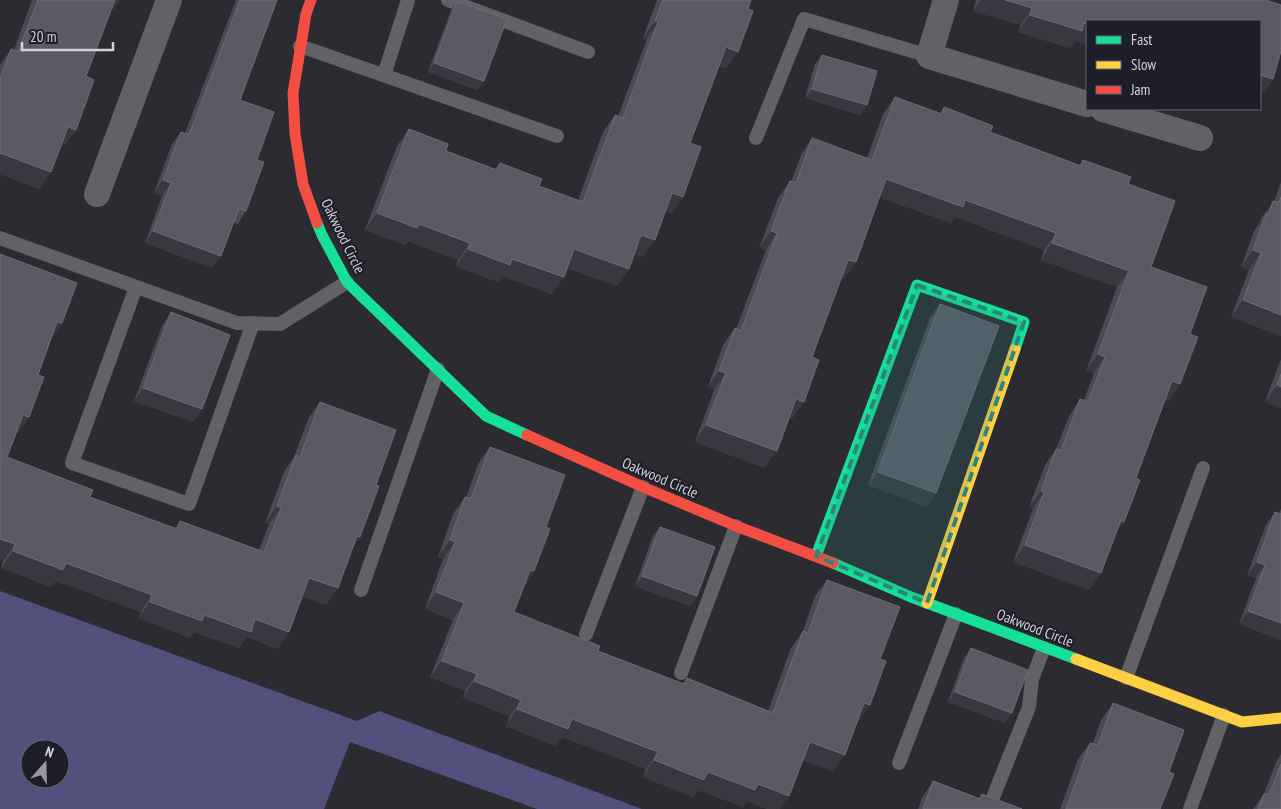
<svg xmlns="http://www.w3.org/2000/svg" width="1281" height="809" viewBox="0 0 1281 809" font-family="'PT Sans Narrow',sans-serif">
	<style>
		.forest { fill: #52507c; fill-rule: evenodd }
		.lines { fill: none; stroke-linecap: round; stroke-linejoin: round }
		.lane { stroke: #616166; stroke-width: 14 }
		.street { stroke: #616166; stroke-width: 26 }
		.fast { stroke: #16e098; stroke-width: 11 }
		.slow { stroke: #ffcf43; stroke-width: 11 }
		.jam { stroke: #f24e42; stroke-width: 11 }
		.wall { fill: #4b4a56 }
		.shaded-wall { fill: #383841 }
		.building { fill: #5a5964; stroke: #6c6c77 }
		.marked { fill: #2c847e; fill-opacity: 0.2; stroke: #2c847e; stroke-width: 4; stroke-dasharray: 10 6; stroke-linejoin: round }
		.labels { text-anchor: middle; stroke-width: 4; stroke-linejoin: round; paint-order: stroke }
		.street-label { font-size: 15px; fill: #d2d2da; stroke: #1e1e2a }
	</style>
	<rect width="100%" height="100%" fill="#2b2b31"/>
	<!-- forest -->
	<path class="forest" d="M0 591 357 721 379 711 642 809H537L350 742 324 809H0ZM30 749H60V779H30Z"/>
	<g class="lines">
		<!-- lane -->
		<g class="lane">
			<path d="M448 0 588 52"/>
			<path d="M300 46 557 136"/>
			<path d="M384 75 408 0"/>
			<path d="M756 138 804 19 929 56"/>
			<path d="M0 238 237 323 280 324 347 282"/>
			<path d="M136 287 72 463 189 504 253 323"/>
			<path d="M361 590 438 369"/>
			<path d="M586 634 643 487"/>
			<path d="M681 673 736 526"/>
			<path d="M1126 678 1203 468"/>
			<path d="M899 763 956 614"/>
			<path d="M992 800 1029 707 1032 679 1044 648"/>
			<path d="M1190 809 1224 715"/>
		</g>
		<!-- street -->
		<g class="street">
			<path d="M946 0 929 56 1087 104"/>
			<path d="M1103 109 1200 138"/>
			<path d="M97 194 169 0"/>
		</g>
		<!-- fast -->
		<g class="fast">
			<path d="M317 223 322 235 347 282 486 416 527 435"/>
			<path d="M816 556 917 285 1024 322 1015 349"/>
			<path d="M833 563 911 597 1076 659"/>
		</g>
		<!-- slow -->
		<g class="slow">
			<path d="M927 603 1015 349"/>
			<path d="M1076 659 1242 722 1281 718"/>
		</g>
		<!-- jam -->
		<g class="jam">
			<path d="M311 0 306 14 293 93 295 134 303 184 317 223"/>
			<path d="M527 435 643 487 736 526 833 563"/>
		</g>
	</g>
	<!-- wall -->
	<g class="wall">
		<path d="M32 0H120L114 9 112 8 86 76 76 130 64 146 61 145 39 189 0 174V65L11 49 14 50Z"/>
		<path d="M236 0H277L240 100 257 160 246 211 238 224 233 222 221 256 212 268 145 243 162 196 154 193 172 144 181 132 185 133Z"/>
		<path d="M657 0H751L726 68 719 66 690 143 683 197 671 214 665 211 643 257 634 254 629 269 617 286 567 268 552 294 502 276 498 282 456 266 458 260 408 241 406 245 365 230 397 146 409 129 446 151 495 169 500 163 539 186 578 200 603 132 615 115 618 116 647 39 643 38Z"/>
		<path d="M976 0H1266L1261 96 1260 21H1087V44L1075 41 1070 48 1018 32 1021 25 973 11Z"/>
		<path d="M457 1 484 81 477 90 428 72 451 10Z"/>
		<path d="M822 55 867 105 860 115 805 98 815 64Z"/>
		<path d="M895 97 940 113 944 107 990 132 1079 165 1083 160 1128 184 1151 267 1190 334 1180 384 1169 401 1165 400 1101 573 1089 590 1013 562 1033 509 1029 507 1045 465 1056 449 1069 416 1080 399 1084 400 1094 373 1086 371 1117 287 1041 260 1044 250 955 217 951 223 879 197 844 279 841 278 812 357 792 419 789 417 765 468 695 442 714 390 708 387 723 345 735 328 736 329 766 250 759 248 778 198 790 181 791 182 801 155 812 138 867 158 883 114Z"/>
		<path d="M1281 182V336L1231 317 1249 270 1241 267 1254 231 1259 224 1261 218 1274 202Z"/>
		<path d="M0 254 51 339 38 375 29 417 17 434 16 433 7 457 90 497 175 528 180 521 259 550 269 524 265 523 284 472 294 457 308 419 320 402 353 547 338 588 326 605 302 596 289 632 277 649 247 637 239 648 194 632 190 638 138 618 141 612 56 581 51 587 1 568 3 561Z"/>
		<path d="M940 304 927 507 868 485 930 318Z"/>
		<path d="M171 312 202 409 193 422 134 401 162 326Z"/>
		<path d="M1281 359V408L1265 402Z"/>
		<path d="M490 447 546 527 534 571 525 585 514 612 598 651 683 684 687 678 768 711 791 648 803 631 815 596 827 580 880 659 858 722H857L833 771 803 760 780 809H767L747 801 743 807 698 790 693 797 643 777 646 769 562 737 556 746 506 726 510 716 463 698 465 691 430 677 453 620 425 609 443 559 438 557 453 514 465 497 466 498 478 464Z"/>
		<path d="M1281 509V640L1239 624 1256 578 1247 575 1266 525 1275 512 1279 514Z"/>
		<path d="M660 527 697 596 690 606 635 586 653 536Z"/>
		<path d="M971 648 1005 723 948 702 964 658Z"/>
		<path d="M1113 703 1169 772 1160 809H1060L1078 759 1090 743H1093L1101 720Z"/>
		<path d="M1281 754V809H1253L1264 794 1277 760Z"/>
		<path d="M933 781 979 798 982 794 1022 809H918L922 798Z"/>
	</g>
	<!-- shaded-wall -->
	<g class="shaded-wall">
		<path d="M111 0H120L114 9 107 6Z"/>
		<path d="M981 0H1005L1032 8 1021 25 973 11Z"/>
		<path d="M1030 15 1087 24V44L1075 41 1070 48 1018 32Z"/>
		<path d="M655 21 658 22 647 39 643 38Z"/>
		<path d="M726 47 738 52 726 68 714 64Z"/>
		<path d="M434 63 484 81 477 90 428 72Z"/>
		<path d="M1260 75 1273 79 1261 96 1260 95Z"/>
		<path d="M812 89 867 105 860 115 805 98Z"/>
		<path d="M68 127 76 130 64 146 56 144Z"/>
		<path d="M0 153 51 172 39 189 0 174Z"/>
		<path d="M886 179 965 200 1056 233 1044 250 955 217 951 223 874 195Z"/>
		<path d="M163 180 171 183 162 196 154 193Z"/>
		<path d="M672 193 683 197 671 214 660 210Z"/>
		<path d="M377 213 419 224 470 243 458 260 408 241 406 245 365 230Z"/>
		<path d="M153 231 221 256 212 268 145 243Z"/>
		<path d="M771 231 777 233 766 250 759 248Z"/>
		<path d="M641 235 655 240 643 257 629 252Z"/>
		<path d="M1052 243 1129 271 1117 287 1041 260Z"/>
		<path d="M468 249 512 259 564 277 552 294 502 276 498 282 456 266Z"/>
		<path d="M574 249 629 269 617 286 562 266Z"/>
		<path d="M1253 250 1261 253 1249 270 1241 267Z"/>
		<path d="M848 260 856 262 844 279 836 276Z"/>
		<path d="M1243 300 1281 315V336L1231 317Z"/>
		<path d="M57 322 62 323 50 340Z"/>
		<path d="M1098 354 1105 357 1094 373 1086 371Z"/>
		<path d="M719 371 726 373 714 390 708 387Z"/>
		<path d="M1172 381 1180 384 1169 401 1161 398Z"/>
		<path d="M1277 385 1281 387V408L1265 402Z"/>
		<path d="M143 388 202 409 193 422 134 401Z"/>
		<path d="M796 399 804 402 792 419 784 416Z"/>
		<path d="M23 415 29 417 17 434 11 432Z"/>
		<path d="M706 425 777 451 765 468 695 442Z"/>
		<path d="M878 472 936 493 927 507 868 485Z"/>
		<path d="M1041 491 1044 492 1033 509 1029 507Z"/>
		<path d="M277 506 281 508 269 524 265 523Z"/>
		<path d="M1121 520 1124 522 1113 538Z"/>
		<path d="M357 536 360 537 349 554Z"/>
		<path d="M0 539 15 544 3 561 0 560Z"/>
		<path d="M450 540 455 542 443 559 438 557Z"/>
		<path d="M1025 545 1101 573 1089 590 1013 562Z"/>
		<path d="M13 551 66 563 152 595 141 612 56 581 51 587 1 568Z"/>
		<path d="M1257 562 1265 565 1256 578 1247 575Z"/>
		<path d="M530 570 534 571 522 588Z"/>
		<path d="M642 576 697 596 690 606 635 586Z"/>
		<path d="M309 578 338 588 326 605 297 594Z"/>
		<path d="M436 592 464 603 453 620 425 609Z"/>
		<path d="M150 602 204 615 255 619 289 632 277 649 247 637 239 648 194 632 190 638 138 618Z"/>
		<path d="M1248 611 1281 623V640L1239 624Z"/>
		<path d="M442 661 477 674 465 691 430 677Z"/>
		<path d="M474 681 521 700 510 716 463 698Z"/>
		<path d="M955 692 1012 713 1005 723 948 702Z"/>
		<path d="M864 703 870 705 858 722 852 720Z"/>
		<path d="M517 709 572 719 658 752 646 769 562 737 556 746 506 726Z"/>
		<path d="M810 742 845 755 833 771 799 759Z"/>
		<path d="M654 760 758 784 789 796 780 809H767L747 801 743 807 698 790 693 797 643 777Z"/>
	</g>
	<!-- building -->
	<g class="building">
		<path d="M38 0H115L86 76 94 80 76 130 68 127 51 172 0 153V79L11 49 18 52Z"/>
		<path d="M240 0H277L240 100 274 112 257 160 264 162 246 211 239 208 221 256 153 231 171 183 163 180 181 132 189 135Z"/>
		<path d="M663 0H751L748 9 753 11 738 52 726 47 690 143 701 147 683 197 672 193 655 240 641 235 629 269 574 249 564 277 512 259 510 265 468 249 470 243 419 224 417 228 377 213 409 129 448 144 446 151 497 170 500 163 542 179 539 186 583 202 615 115 623 118 658 22 655 21Z"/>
		<path d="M1005 0H1266L1281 5V51L1273 79 1260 75V21H1087V24L1084 23 1082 31 1030 15 1032 8Z"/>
		<path d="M457 1 507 19 484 81 434 63Z"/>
		<path d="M822 55 877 71 867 105 812 89Z"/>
		<path d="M895 97 942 114 944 107 993 126 990 132 1081 166 1083 160 1131 177 1128 184 1175 201 1151 267 1207 287 1190 334 1198 337 1180 384 1172 381 1136 478 1140 480 1124 522 1121 520 1101 573 1025 545 1044 492 1041 491 1056 449 1061 451 1080 399 1088 402 1105 357 1098 354 1129 271 1052 243 1056 233 965 200 963 207 886 179 856 262 848 260 812 357 819 360 804 402 796 399 777 451 706 425 726 373 719 371 735 328 741 331 777 233 771 231 790 181 796 183 812 138 872 160Z"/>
		<path d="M1281 197V315L1243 300 1261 253 1253 250 1266 214 1268 215 1273 201 1279 203Z"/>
		<path d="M0 254 77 283 62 323 57 322 38 375 44 377 29 417 23 415 7 457 93 490 90 497 177 529 180 521 264 552 281 508 277 506 296 455 300 457 320 402 396 430 376 485 379 486 360 537 357 536 338 588 309 578 289 632 255 619 251 632 204 615 202 621 150 602 152 595 66 563 63 570 13 551 15 544 0 539Z"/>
		<path d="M940 304 999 326 936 493 878 472Z"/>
		<path d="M171 312 230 335 202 409 143 388Z"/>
		<path d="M1281 374V387L1277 385Z"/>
		<path d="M490 447 565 475 546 527 550 529 534 571 530 570 514 612 600 646 598 651 684 684 687 678 773 713 803 631 808 633 827 580 900 607 880 659 886 661 870 705 864 703 845 755 810 742 789 796 758 784 755 790 708 772 704 780 654 760 658 752 572 719 568 729 517 709 521 700 474 681 477 674 442 661 464 603 436 592 455 542 450 540 465 497 471 499Z"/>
		<path d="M1275 512 1281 514V623L1248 611 1265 565 1257 562Z"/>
		<path d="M660 527 715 547 697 596 642 576Z"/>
		<path d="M971 648 1028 670 1012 713 955 692Z"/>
		<path d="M1113 703 1184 730 1169 772 1174 774 1160 809H1066L1090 743 1098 745Z"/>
		<path d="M1281 764V809H1258L1264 794 1269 795Z"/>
		<path d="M933 781 980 799 982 794 1022 809H923Z"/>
	</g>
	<!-- marked area -->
	<path class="marked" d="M917 285 1024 322 927 603 816 556Z"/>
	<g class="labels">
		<!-- street labels -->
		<g class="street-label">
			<text transform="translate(343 236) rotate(64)" y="5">Oakwood Circle</text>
			<text transform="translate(660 478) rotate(23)" y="5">Oakwood Circle</text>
			<text transform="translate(1035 628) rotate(21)" y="5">Oakwood Circle</text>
		</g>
	</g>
	<!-- legend -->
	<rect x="1086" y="20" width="175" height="90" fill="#1e1e2a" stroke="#666670"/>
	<rect x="1096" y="36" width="25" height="8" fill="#16e098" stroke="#666670"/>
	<text x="1131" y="45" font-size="15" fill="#d2d2da">Fast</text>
	<rect x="1096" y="61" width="25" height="8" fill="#ffcf43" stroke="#666670"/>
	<text x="1131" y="70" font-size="15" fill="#d2d2da">Slow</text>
	<rect x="1096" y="86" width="25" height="8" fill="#f24e42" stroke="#666670"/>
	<text x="1131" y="95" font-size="15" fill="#d2d2da">Jam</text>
	<!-- north arrow -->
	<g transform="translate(45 764) rotate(20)"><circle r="24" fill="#1e1e2a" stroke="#666670"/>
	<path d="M0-4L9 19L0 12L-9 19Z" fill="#98989f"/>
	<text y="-8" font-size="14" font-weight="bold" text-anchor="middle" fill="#d2d2da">N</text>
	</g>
	<!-- scale -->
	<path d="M22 42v8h91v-8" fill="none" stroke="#d2d2da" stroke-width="2.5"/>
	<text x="30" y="42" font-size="15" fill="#d2d2da" stroke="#1e1e2a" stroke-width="4" paint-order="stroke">20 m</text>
</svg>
